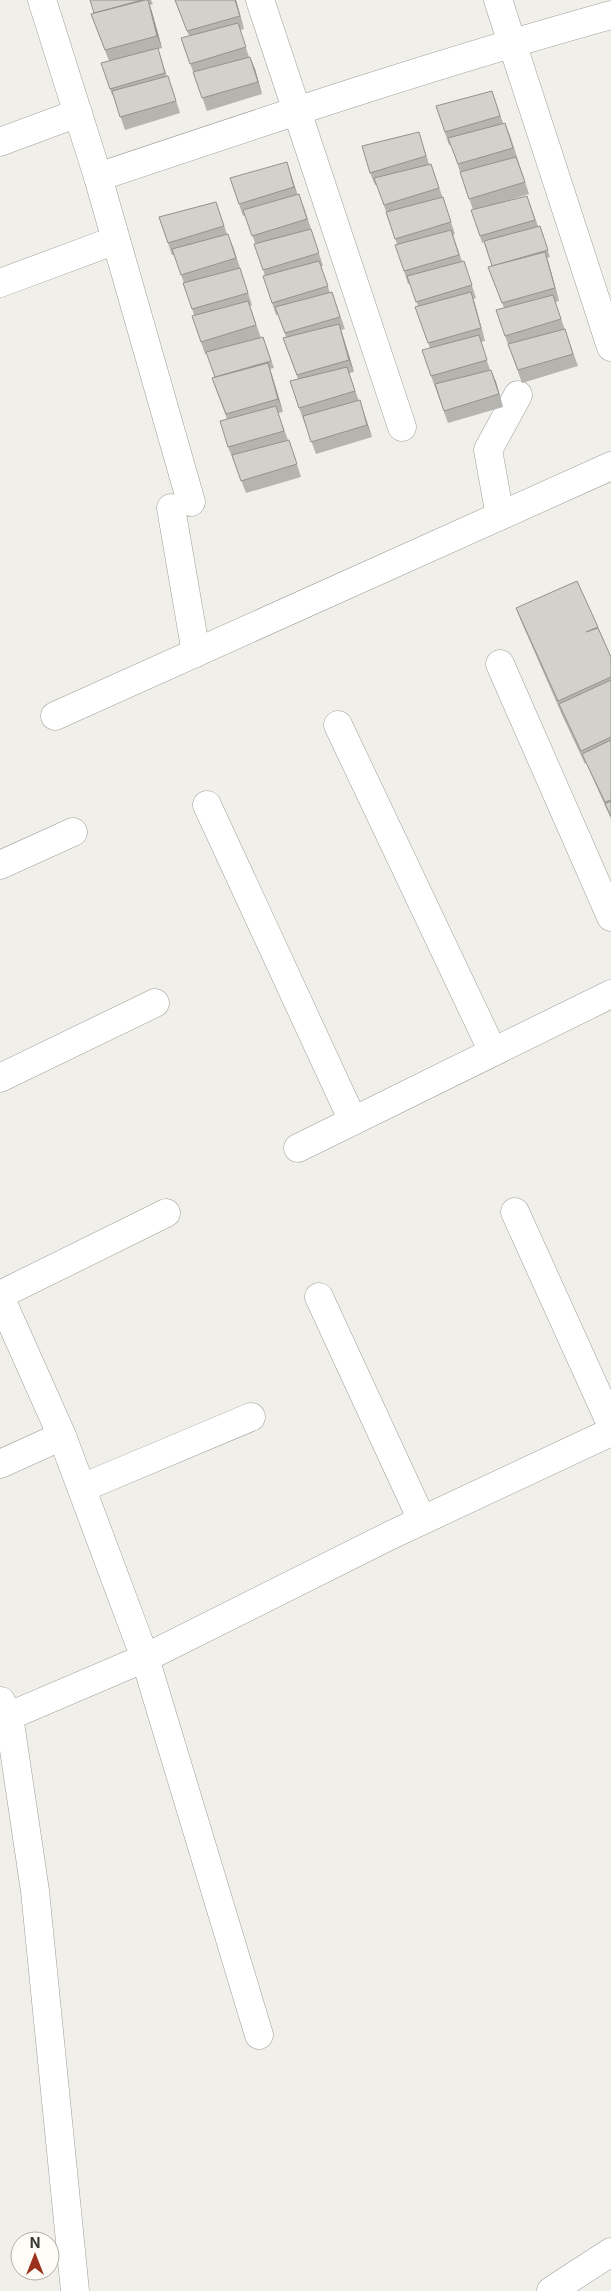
<svg xmlns="http://www.w3.org/2000/svg" width="611" height="2291" viewBox="0 0 611 2291" font-family="Inter,sans-serif">
	<style>
		.lines { fill: none; stroke-linecap: round; stroke-linejoin: round }
		.street-casing { stroke: #9f9e99; stroke-width: 29 }
		.street { stroke: #fff; stroke-width: 28 }
		.wall { fill: #b5b4af }
		.shaded-wall { fill: #94928f }
		.building { fill: #d3d1cc; stroke: #94928f }
	</style>
	<rect width="100%" height="100%" fill="#f0efea"/>
	<g class="lines">
		<!-- street casing -->
		<g class="street-casing">
			<g id="street">
				<path d="M42 0 98 177 191 502"/>
				<path d="M260 0 402 427"/>
				<path d="M498 0 611 347"/>
				<path d="M0 142 78 113"/>
				<path d="M98 177C268 120 438 63 611 15"/>
				<path d="M0 283 116 240"/>
				<path d="M171 508 196 653"/>
				<path d="M500 516 488 450 518 395"/>
				<path d="M500 664 611 917"/>
				<path d="M55 716 611 466"/>
				<path d="M338 725 493 1052"/>
				<path d="M207 805 353 1121 611 994"/>
				<path d="M0 865 73 832"/>
				<path d="M0 1078 155 1003"/>
				<path d="M298 1148 353 1121"/>
				<path d="M515 1212 611 1424"/>
				<path d="M0 1295 166 1213"/>
				<path d="M0 1297 62 1436 145 1658 259 2035"/>
				<path d="M319 1297 422 1520"/>
				<path d="M0 1464 62 1436"/>
				<path d="M82 1488 251 1417"/>
				<path d="M1 1701 9 1716 35 1891 75 2291"/>
				<path d="M0 1720 145 1658 389 1536 611 1432"/>
				<path d="M551 2291 611 2252"/>
			</g>
		</g>
		<!-- street -->
		<use href="#street" class="street"/>
	</g>
	<!-- wall -->
	<g class="wall">
		<path d="M90 0H151L153 4 150 5 162 48 158 49 167 76 172 88 180 113 125 130 113 95H112L110 89 109 61 91 14 94 13Z"/>
		<path d="M175 0H236L244 29 240 30 249 57 255 69 262 94 207 111 181 38 189 36Z"/>
		<path d="M492 91 503 123H505L510 135 529 194 505 201 527 196 538 226H540L550 257 547 258 559 301 555 302 578 366 522 383 505 336 504 308 488 267 492 266 484 242 482 243 480 236 473 210 460 172 451 144 449 145 436 106Z"/>
		<path d="M419 132 429 164H431L447 210 455 234 453 235 462 261H464L476 298 473 299 485 341 481 342 490 370 496 382 503 407 448 423 431 376 430 348 415 307 418 306 410 283 408 284 404 271 397 244 377 185H375L370 173Z"/>
		<path d="M291 175 297 195 304 207 315 241 323 266H321L330 293 332 292 345 329 341 330 354 372 349 373 359 401 360 400 364 413 372 437 316 454 299 408 298 379 283 338 286 337 278 314 276 315 272 303 265 276 255 243 245 215 243 216 230 178Z"/>
		<path d="M216 202 227 234 233 246 252 305 250 306 261 338 263 337 274 368 270 369 283 412 278 413 288 440 293 452 301 477 246 493 228 447 227 419 212 378 215 377 207 354H205L201 342 194 315 184 283 174 255H172L159 217Z"/>
		<path d="M516 608 598 627 611 657V819L586 763 585 764 563 717 521 621Z"/>
	</g>
	<!-- shaded-wall -->
	<g class="shaded-wall">
		<path d="M148 0 152 12 162 48 157 36Z"/>
		<path d="M235 0H236L244 29 240 16Z"/>
		<path d="M250 57 255 69 262 94 258 82Z"/>
		<path d="M287 162 291 175 299 199 294 187Z"/>
		<path d="M545 252 549 264 559 301 555 288Z"/>
		<path d="M471 292 475 304 485 341 481 328Z"/>
		<path d="M339 324 343 336 354 372 349 360Z"/>
		<path d="M268 363 272 375 283 412 278 399Z"/>
		<path d="M491 370 496 382 503 407 499 394Z"/>
		<path d="M360 400 364 413 372 437 367 425Z"/>
	</g>
	<!-- building -->
	<g class="building">
		<path d="M90 0H142L94 13Z"/>
		<path d="M145 0H148L157 36 105 50 91 14Z"/>
		<path d="M175 0H235L240 16 187 31Z"/>
		<path d="M238 23 246 47 190 64 181 38Z"/>
		<path d="M158 48 165 73 110 89 101 63Z"/>
		<path d="M250 57 258 82 202 98 193 72Z"/>
		<path d="M168 76 176 101 120 117 112 91Z"/>
		<path d="M492 91 500 116 445 132 436 106Z"/>
		<path d="M505 123 513 148 458 164 448 138Z"/>
		<path d="M419 132 426 156 370 173 362 146Z"/>
		<path d="M516 157 525 182 469 199 460 172Z"/>
		<path d="M287 162 294 187 239 204 230 178Z"/>
		<path d="M431 164 439 188 384 205 374 178Z"/>
		<path d="M299 194 307 219 252 236 243 210Z"/>
		<path d="M527 196 535 220 480 236 471 210Z"/>
		<path d="M443 197 451 222 395 239 386 212Z"/>
		<path d="M216 202 224 226 168 243 159 217Z"/>
		<path d="M540 226 548 250 492 266 484 241Z"/>
		<path d="M311 229 319 253 263 270 254 244Z"/>
		<path d="M451 230 459 255 404 271 395 245Z"/>
		<path d="M228 234 236 258 181 275 172 249Z"/>
		<path d="M545 252 555 288 502 303 488 267Z"/>
		<path d="M319 261 328 286 272 303 263 276Z"/>
		<path d="M464 261 472 285 416 302 407 276Z"/>
		<path d="M240 268 248 293 192 309 183 283Z"/>
		<path d="M332 292 340 317 285 333 275 307Z"/>
		<path d="M471 292 481 328 428 343 415 307Z"/>
		<path d="M553 295 561 319 505 336 496 310Z"/>
		<path d="M248 301 256 325 201 342 192 316Z"/>
		<path d="M339 324 349 360 297 375 283 338Z"/>
		<path d="M565 329 573 354 518 370 508 344Z"/>
		<path d="M479 335 487 360 431 376 422 350Z"/>
		<path d="M263 337 271 361 215 377 206 352Z"/>
		<path d="M268 363 278 399 226 414 212 378Z"/>
		<path d="M347 367 355 391 299 408 290 381Z"/>
		<path d="M491 370 499 394 444 411 435 384Z"/>
		<path d="M360 400 367 425 311 442 303 416Z"/>
		<path d="M276 406 284 431 228 447 220 421Z"/>
		<path d="M289 440 297 464 241 481 232 455Z"/>
		<path d="M577 581 598 627 586 632 598 628 611 657V677L558 701 516 608Z"/>
		<path d="M611 680V737L581 751 559 704Z"/>
		<path d="M611 740V800L605 802 582 754Z"/>
		<path d="M611 801V816L605 804Z"/>
	</g>
	<!-- north arrow -->
	<g transform="translate(35 2256)"><circle r="24" fill="#fefcf7" stroke="#afaeaa"/>
	<path d="M0-4L9 19L0 12L-9 19Z" fill="#9b311c"/>
	<text y="-8" font-size="14" font-weight="bold" text-anchor="middle" fill="#393937">N</text>
	</g>
</svg>
